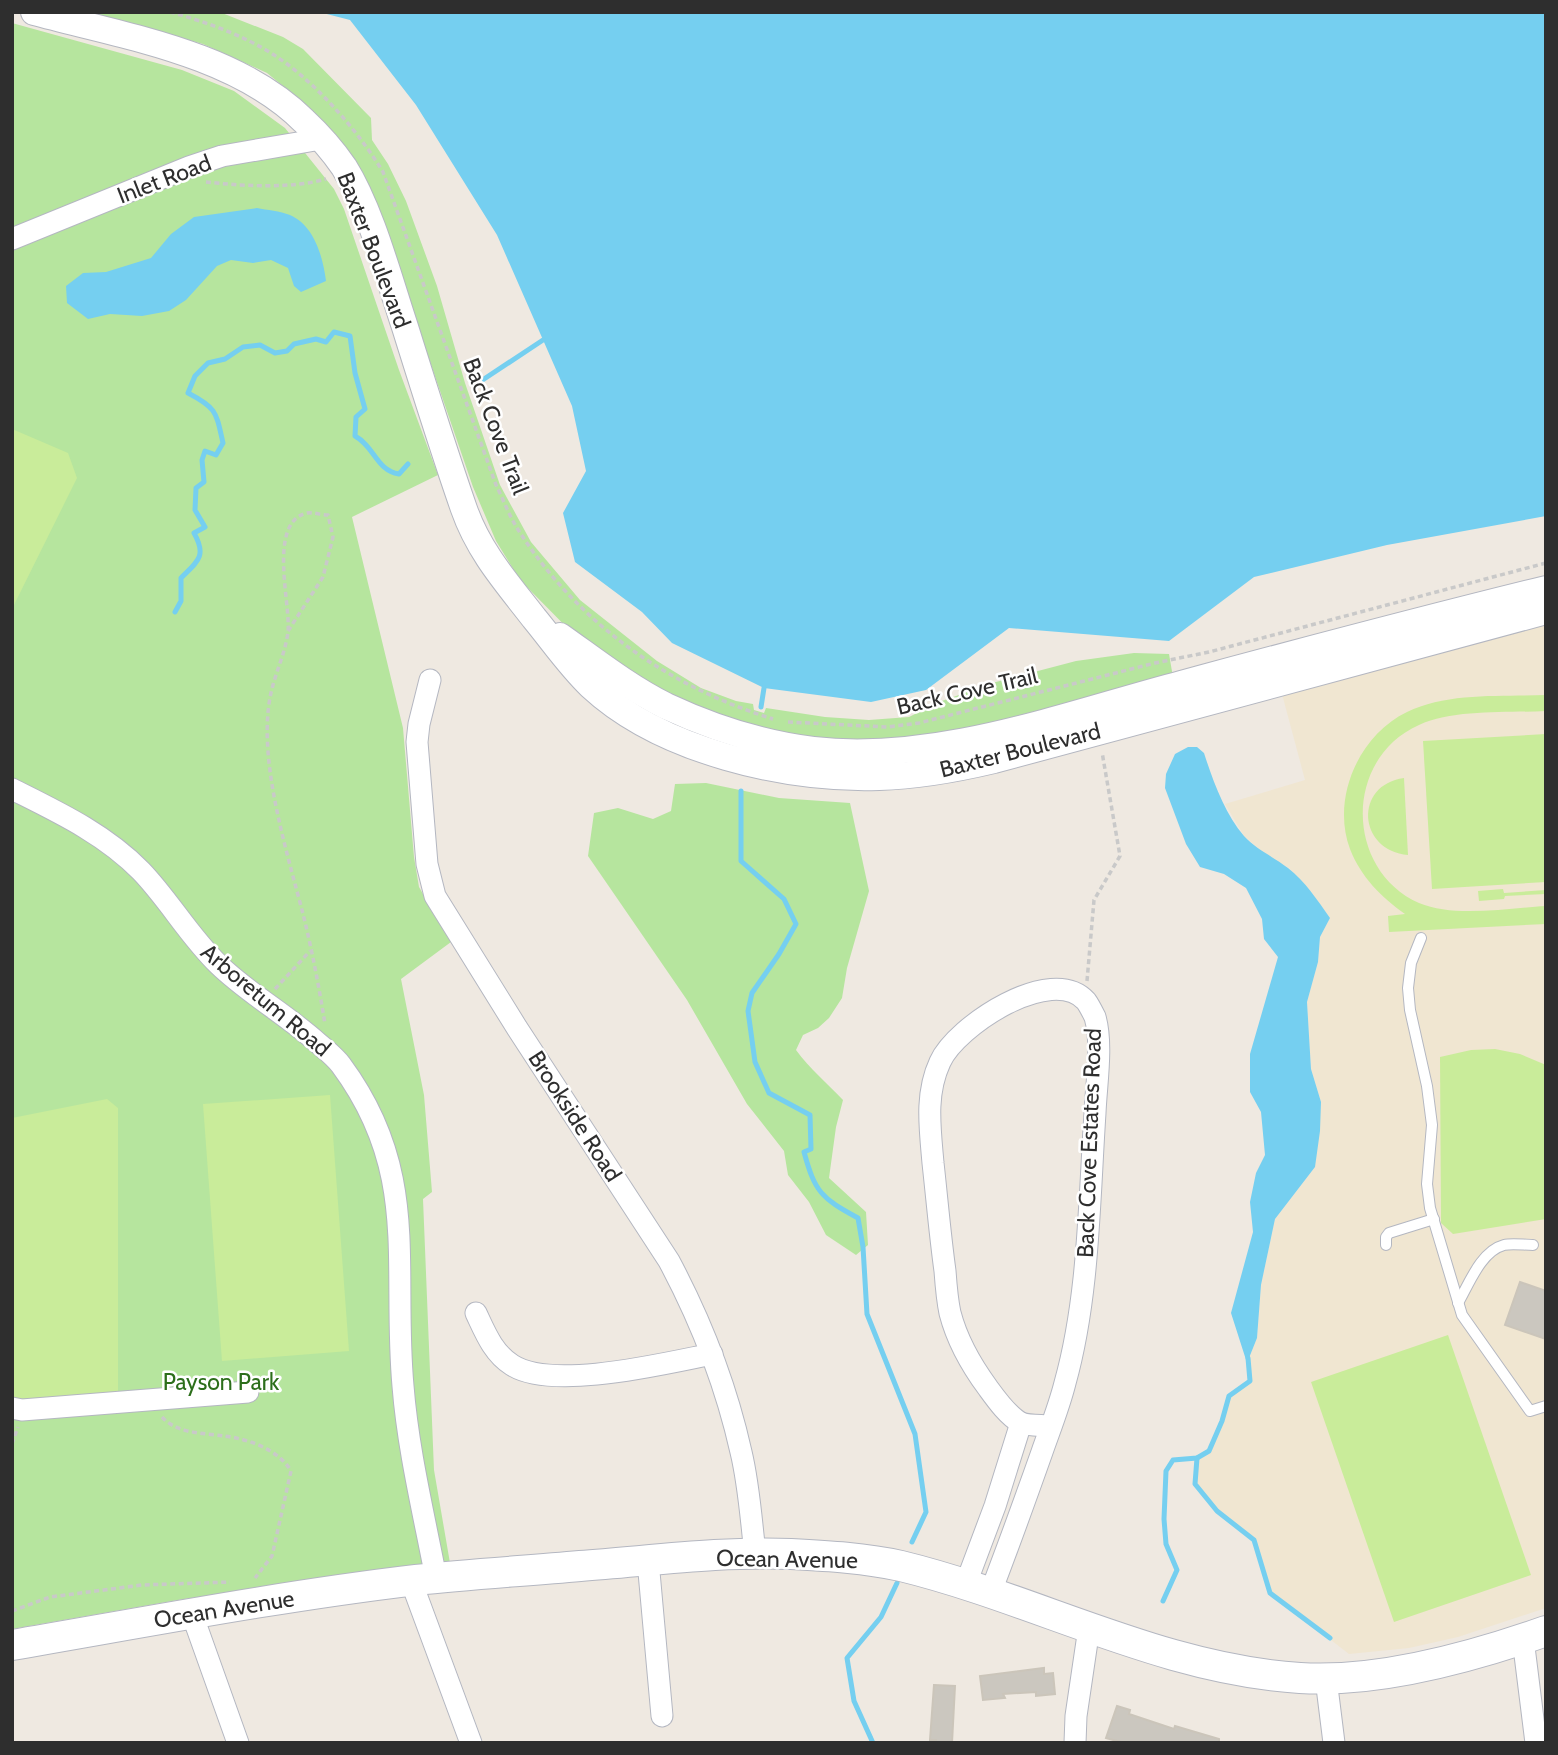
<svg xmlns="http://www.w3.org/2000/svg" width="1558" height="1755" viewBox="0 0 1558 1755" font-family="Cabin,sans-serif">
	<style>
		.education { fill: #f0e6d1 }
		.green { fill: #b6e59e }
		.pitch { fill: #c9ec9a }
		.water { fill: #75cff0 }
		.lines { fill: none; stroke-linecap: round; stroke-linejoin: round }
		.stream { stroke: #75cff0; stroke-width: 5 }
		.building { fill: #cbc7bf; stroke: #cbc5ba; stroke-width: 2 }
		.service-casing { stroke: #b4b7c1; stroke-width: 12 }
		.minor-casing { stroke: #b4b7c1; stroke-width: 23 }
		.tertiary-casing { stroke: #b4b7c1; stroke-width: 28 }
		.secondary-casing { stroke: #b4b7c1; stroke-width: 32 }
		.path { stroke: #c9c9c9; stroke-width: 3.5; stroke-dasharray: 5 3.5; stroke-linecap: butt }
		.service { stroke: #fff; stroke-width: 10 }
		.minor { stroke: #fff; stroke-width: 21 }
		.tertiary { stroke: #fff; stroke-width: 26 }
		.secondary { stroke: #fff; stroke-width: 30 }
		.labels { text-anchor: middle; stroke-width: 5; stroke-linejoin: round; paint-order: stroke }
		.street-label { font-size: 23px; fill: #2e2e2e; stroke: #fff }
		.park-label { font-size: 23px; fill: #2c6e1b; stroke: #fff }
	</style>
	<rect width="100%" height="100%" fill="#efe9e1"/>
	<!-- education -->
	<path class="education" d="M1546 624V1608L1458 1637 1409 1648 1349 1654 1270 1593 1254 1540 1217 1511 1195 1484 1197 1458 1209 1451 1222 1421 1229 1396 1250 1381 1247 1363 1257 1338 1261 1285 1275 1219 1315 1167 1321 1102 1311 1069 1307 1002 1318 962 1320 937 1330 918 1312 893 1289 868 1266 855 1244 836 1225 804 1305 780 1282 694Z"/>
	<!-- green -->
	<g class="green">
		<path d="M88 12 222 13 283 37 303 49 371 118 372 140 388 164 406 201 437 286 465 383 500 485 531 542 580 600 657 661 701 688 736 701 753 704 754 710 764 713 766 708 825 717 869 720 909 717 939 702 996 682 1076 661 1134 653 1169 654 1174 683 951 740 817 748 665 703 588 649 520 580 496 541 473 487 372 193 348 152 311 109 267 73 203 44Z"/>
		<path d="M12 23 182 70 234 91 285 128 334 189 344 209 399 370 438 475 352 517 403 728 414 857 419 887 451 942 401 979 424 1095 432 1192 423 1199 434 1470 450 1563 184 1599 12 1629Z"/>
		<path d="M706 783 779 798 850 803 869 891 847 968 842 998 829 1018 818 1028 803 1035 796 1050C810 1069 827 1083 843 1100L836 1127 829 1178 866 1212 868 1245 856 1255 826 1235 809 1202 788 1175 784 1151 747 1104 687 1000 588 856 594 813 618 808 653 819 671 811 675 784Z"/>
	</g>
	<!-- pitch -->
	<g class="pitch">
		<path d="M12 429 68 453 77 478 12 609Z"/>
		<path d="M1546 695V711C1507 713 1454 709 1419 725 1344 758 1344 869 1419 903 1454 918 1508 908 1546 906V924L1389 932 1388 916 1405 914C1381 897 1361 877 1350 849 1331 798 1359 735 1407 712 1448 692 1501 697 1546 695Z"/>
		<path d="M1546 734V882L1432 889 1423 741Z"/>
		<path d="M1404 778 1408 855C1358 851 1353 785 1404 778Z"/>
		<path d="M1503 889 1504 893 1546 890V894L1505 896 1504 899 1479 901 1478 891Z"/>
		<path d="M1495 1049 1520 1054 1546 1065V1219L1453 1234 1441 1223 1440 1057 1471 1050Z"/>
		<path d="M330 1095 349 1351 222 1361 203 1104Z"/>
		<path d="M107 1099 118 1108V1393L19 1399 12 1398V1118Z"/>
		<path d="M1448 1335 1531 1575 1394 1622 1311 1382Z"/>
	</g>
	<!-- water -->
	<g class="water">
		<path d="M319 12H1546V516L1387 545 1254 577 1169 641 1009 628 926 690 871 702 764 688 672 643 642 612 575 562 563 513 586 471 572 406 497 235 416 105 350 20Z"/>
		<path d="M257 208C267 210 280 211 290 215 315 226 323 258 326 281L301 292 294 286 288 268 271 260 253 263 231 260 217 266 186 300 169 311 142 316 110 314 88 319 67 303 66 286 83 273 106 272 151 258 171 234 194 217Z"/>
		<path d="M1188 747H1197L1204 753C1213 781 1225 814 1244 836 1257 850 1274 857 1288 868 1305 881 1318 901 1330 918L1320 937 1318 962 1307 1002 1311 1069 1321 1102 1320 1131 1315 1167 1275 1219 1261 1285 1257 1338 1247 1363 1231 1313 1253 1232 1250 1202 1256 1173 1265 1155 1261 1112 1250 1092V1054L1278 957 1264 939 1262 919 1246 888 1224 874 1200 867 1186 844 1165 788 1166 774 1175 754Z"/>
	</g>
	<g class="lines">
		<!-- stream -->
		<g class="stream">
			<path d="M478 383 543 340"/>
			<path d="M175 612 181 601V578C198 561 207 556 194 533L205 527 195 510 196 488 204 482 202 460 205 451 216 455 223 443C216 412 217 408 188 393L195 376 208 363 225 359 243 347 260 345 275 353 287 351 294 344 316 339 326 342 334 332 350 336 355 373 365 409 356 417 355 436C375 447 376 470 399 474L408 464"/>
			<path d="M761 707 764 688"/>
			<path d="M741 791V861L784 899 796 924 779 954 752 993 748 1011 755 1062 769 1093 810 1115 811 1149 804 1152C815 1192 821 1198 858 1218L863 1247 867 1314 915 1434 926 1512 912 1542"/>
			<path d="M1197 1458 1195 1484 1217 1511 1254 1540 1270 1593 1330 1638"/>
			<path d="M1163 1601 1177 1570 1166 1544 1164 1519 1166 1471 1173 1460 1197 1458 1209 1451 1222 1421 1229 1396 1250 1381 1248 1358"/>
			<path d="M873 1743 854 1701 847 1658 881 1617 897 1583"/>
		</g>
	</g>
	<!-- building -->
	<g class="building">
		<path d="M1520 1282 1546 1291V1339L1505 1325Z"/>
		<path d="M1044 1668V1674L1053 1673 1055 1694 1036 1696V1692L1003 1694 1005 1698 983 1700 980 1676Z"/>
		<path d="M934 1685 955 1686 952 1743H936V1740H930Z"/>
		<path d="M1117 1706 1130 1710 1129 1714 1174 1729 1175 1726 1219 1739V1743H1124L1106 1738Z"/>
	</g>
	<g class="lines">
		<!-- service casing -->
		<g class="service-casing">
			<g id="service">
				<path d="M1421 938 1411 963 1408 988 1410 1010 1427 1086 1432 1125 1427 1184 1430 1208 1462 1315 1530 1411 1546 1406"/>
				<path d="M1386 1245V1237L1389 1233 1434 1219"/>
				<path d="M1458 1303C1469 1284 1481 1251 1504 1245 1512 1243 1524 1245 1533 1245"/>
			</g>
		</g>
		<!-- minor casing -->
		<g class="minor-casing">
			<g id="minor">
				<path d="M12 239 189 167 222 156 321 139"/>
				<path d="M430 680 419 724 417 742 427 864 435 896 517 1028 669 1261C701 1321 726 1385 741 1452 749 1485 751 1519 755 1553"/>
				<path d="M12 789C58 812 105 834 141 871 169 900 189 936 219 965 249 994 287 1015 318 1043 326 1050 335 1057 341 1065 421 1173 392 1265 403 1386 408 1450 424 1515 436 1578"/>
				<path d="M476 1313C485 1332 493 1353 512 1365 552 1391 666 1363 712 1354"/>
				<path d="M12 1408 22 1410 248 1392"/>
				<path d="M648 1561 662 1716"/>
				<path d="M411 1581 471 1743"/>
				<path d="M965 1586 995 1506 1021 1423"/>
				<path d="M990 1594C1008 1547 1025 1500 1042 1452 1050 1429 1059 1407 1065 1383 1089 1297 1089 1203 1095 1113 1096 1086 1103 1044 1095 1017 1093 1013 1089 1005 1086 1001 1052 963 956 1026 940 1062 925 1094 930 1128 933 1163 937 1199 940 1235 945 1271 946 1285 947 1299 950 1313 957 1340 971 1365 988 1388 996 1399 1008 1416 1021 1423 1029 1426 1042 1425 1051 1426"/>
				<path d="M192 1614 238 1743"/>
				<path d="M1523 1639 1536 1743"/>
				<path d="M1326 1679 1334 1743"/>
				<path d="M1075 1743 1076 1716 1089 1628"/>
			</g>
		</g>
		<!-- tertiary casing -->
		<g class="tertiary-casing">
			<g id="tertiary">
				<path d="M34 12C123 36 236 53 304 121 318 134 333 151 344 167 371 210 389 279 405 327 424 388 443 449 464 509 479 552 507 583 534 618 553 641 570 666 591 686 661 751 786 780 879 777 918 776 956 769 994 760L1546 611"/>
				<path d="M560 636C594 660 628 687 666 706 711 727 764 744 813 750 936 764 1064 715 1181 684 1303 651 1424 619 1546 589"/>
			</g>
		</g>
		<!-- secondary casing -->
		<g class="secondary-casing">
			<path id="secondary" d="M12 1645C146 1622 281 1596 416 1580 470 1574 525 1571 580 1566 650 1561 721 1551 791 1554 828 1556 865 1558 901 1566 1036 1599 1160 1669 1300 1678 1379 1683 1472 1657 1546 1631"/>
		</g>
		<!-- path -->
		<g class="path">
			<path d="M170 12C210 23 254 39 287 64 323 91 360 134 383 172L496 485C503 499 509 515 517 528 577 623 667 686 773 719"/>
			<path d="M206 182C243 186 291 189 326 179"/>
			<path d="M288 631 323 577 333 537 328 515C321 515 313 512 307 513 267 522 291 604 288 632 285 656 272 679 269 704 260 767 287 852 303 914 312 950 319 987 325 1024"/>
			<path d="M788 722 887 727 919 723 1155 663 1209 652 1546 563"/>
			<path d="M1087 981 1094 900 1120 856 1102 752"/>
			<path d="M275 989 310 951"/>
			<path d="M162 1417C177 1434 204 1433 224 1436 249 1439 279 1450 291 1471L272 1556 255 1578"/>
			<path d="M12 1444 18 1427"/>
			<path d="M12 1611 50 1597 142 1585 230 1582"/>
		</g>
		<!-- service -->
		<use href="#service" class="service"/>
		<!-- minor -->
		<use href="#minor" class="minor"/>
		<!-- tertiary -->
		<use href="#tertiary" class="tertiary"/>
		<!-- secondary -->
		<use href="#secondary" class="secondary"/>
	</g>
	<g class="labels">
		<!-- street labels -->
		<g class="street-label">
			<text transform="translate(164 179) rotate(-21)" y="8">Inlet Road</text>
			<text transform="translate(374 250) rotate(69)" y="8">Baxter Boulevard</text>
			<text transform="translate(496 426) rotate(69)" y="8">Back Cove Trail</text>
			<text transform="translate(967 691) rotate(-13)" y="8">Back Cove Trail</text>
			<text transform="translate(1020 750) rotate(-14)" y="8">Baxter Boulevard</text>
			<text transform="translate(266 1000) rotate(40)" y="8">Arboretum Road</text>
			<text transform="translate(575 1116) rotate(57)" y="8">Brookside Road</text>
			<text transform="translate(1089 1143) rotate(-88)" y="8">Back Cove Estates Road</text>
			<text transform="translate(787 1559) rotate(1)" y="8">Ocean Avenue</text>
			<text transform="translate(224 1609) rotate(-9)" y="8">Ocean Avenue</text>
		</g>
		<!-- park labels -->
		<g class="park-label">
			<text x="221" y="1390">Payson Park</text>
		</g>
	</g>
	<!-- border -->
	<rect width="1558" height="1755" fill="none" stroke="#2e2e2e" stroke-width="28"/>
</svg>
